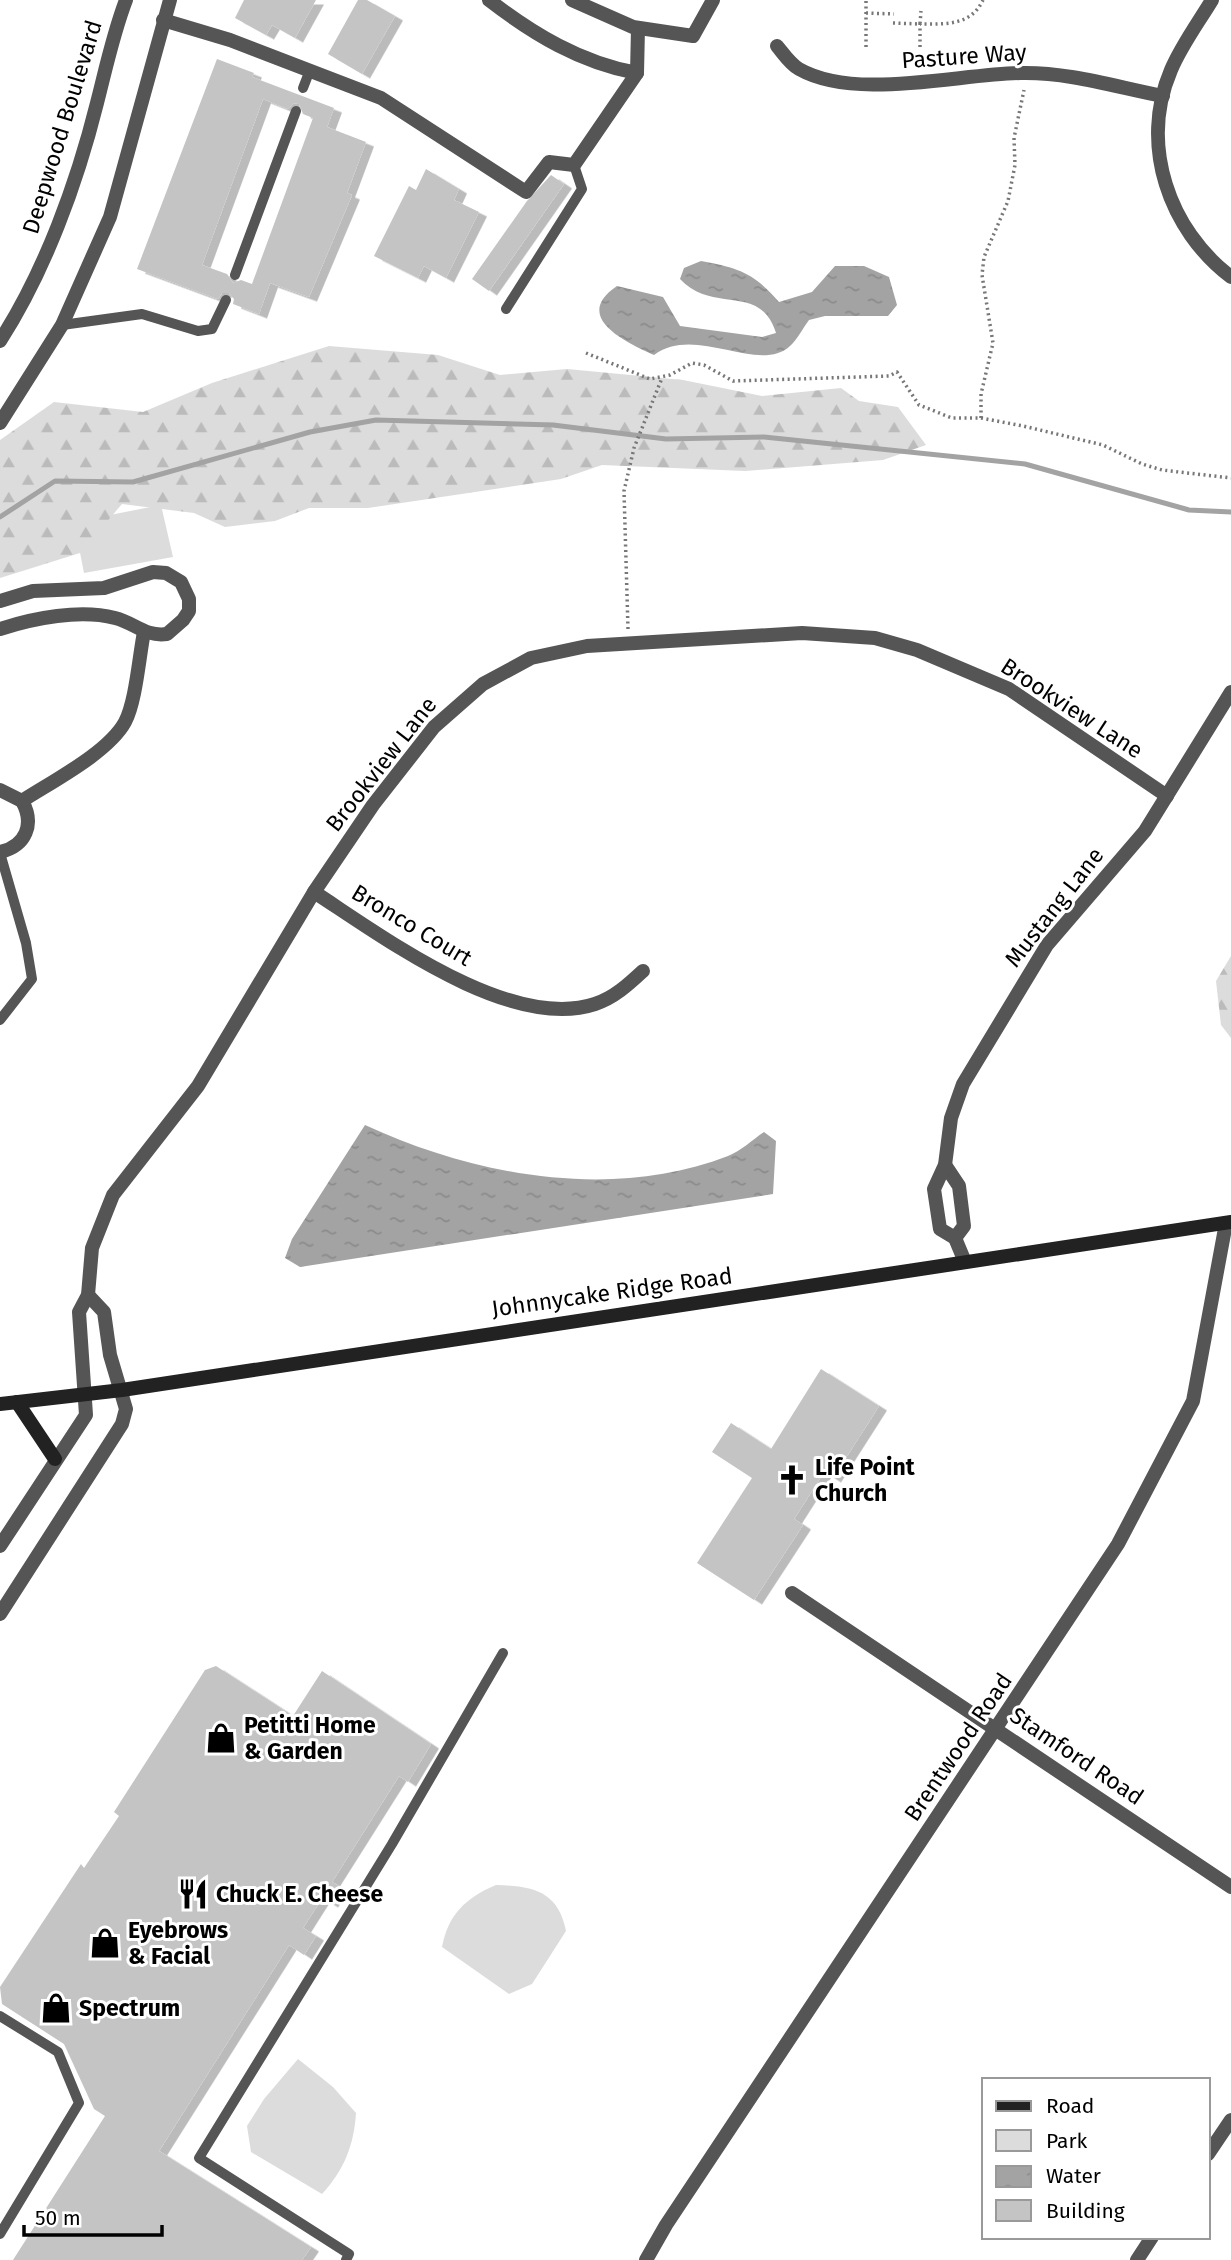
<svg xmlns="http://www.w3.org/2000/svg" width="1231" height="2260" viewBox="0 0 1231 2260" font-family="'Fira Sans',sans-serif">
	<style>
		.green { fill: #dcdcdc }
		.forest { fill: url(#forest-firs) }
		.water { fill: url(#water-ripples) }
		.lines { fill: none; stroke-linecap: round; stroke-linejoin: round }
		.stream { stroke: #a3a3a3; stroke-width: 5 }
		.building { fill: #c4c4c4; fill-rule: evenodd; filter: url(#shadow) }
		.path { stroke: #777; stroke-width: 3.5; stroke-dasharray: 2 3.5; stroke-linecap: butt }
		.service { stroke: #555; stroke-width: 10 }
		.minor { stroke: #555; stroke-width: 14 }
		.secondary { stroke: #222; stroke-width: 14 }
		.labels { text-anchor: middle; stroke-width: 6; stroke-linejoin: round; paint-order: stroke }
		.street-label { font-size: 23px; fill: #000; stroke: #fff }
		.poi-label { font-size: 23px; font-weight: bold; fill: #000; stroke: #fff; text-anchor: start }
	</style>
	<defs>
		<pattern id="forest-firs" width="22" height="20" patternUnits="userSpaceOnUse" patternTransform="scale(1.75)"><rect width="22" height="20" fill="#dcdcdc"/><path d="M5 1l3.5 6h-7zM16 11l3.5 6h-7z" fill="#bbb"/></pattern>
		<pattern id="water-ripples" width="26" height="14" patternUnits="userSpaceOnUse" patternTransform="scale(1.75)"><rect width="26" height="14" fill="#a3a3a3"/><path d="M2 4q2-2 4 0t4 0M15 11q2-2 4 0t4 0" fill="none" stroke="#8b8b8b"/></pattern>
		<filter id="shadow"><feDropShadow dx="8" dy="4.5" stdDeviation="0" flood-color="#0004"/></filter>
	</defs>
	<rect width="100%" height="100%" fill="#fff"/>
	<!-- green -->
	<g class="green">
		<path d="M161 505 173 557 84 573 74 522Z"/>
		<path d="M496 1885C533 1886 558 1891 566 1931L532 1984 509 1994 442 1947C448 1915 465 1898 496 1885Z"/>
		<path d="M298 2059 333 2087 356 2113C354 2145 344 2170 322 2194L251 2152 247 2126 264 2099Z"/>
	</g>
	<!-- forest -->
	<g class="forest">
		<path d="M329 346 438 355 500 375 567 369 683 380 762 396 841 388 859 401 898 407 926 445 883 460 745 471 602 465 561 479 368 508H309L275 521 225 527 194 513 122 504 80 553 0 578V440L54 402 143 412 212 383Z"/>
		<path d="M1231 956V1038L1221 1025 1216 981Z"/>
	</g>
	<!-- water -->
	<g class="water">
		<path d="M701 261C739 268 754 273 779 302L812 292 835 266H864L889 277 897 305 888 316H825L809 320C803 328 797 340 790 346 758 375 696 324 654 355 626 342 571 317 617 286L663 297 680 326 762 337 776 333C760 282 714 315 680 279L684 268Z"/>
		<path d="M365 1125C475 1176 612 1201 728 1156 741 1151 752 1140 764 1132L776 1141 773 1194 300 1267 285 1258 292 1239Z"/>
	</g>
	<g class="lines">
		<!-- stream -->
		<path class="stream" d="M0 517 55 481 133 482 310 432 376 420 553 425 666 439 764 437 1025 464 1189 510 1231 512"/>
	</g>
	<!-- building -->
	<g class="building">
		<path d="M244 0H316L295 38 272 25 266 35 235 18Z"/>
		<path d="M358 0H367L395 16 362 74 328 54Z"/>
		<path d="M217 59 254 73 252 77 334 108 327 127 366 142 347 193 352 195 309 297 270 283 259 314 233 304 234 299 229 293H222L218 299 137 269ZM263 99 288 109 294 103 299 104 303 114 313 118 252 284 241 280 233 283 227 274 202 265Z"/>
		<path d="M426 169 459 189 454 200 479 212 446 278 424 266 418 278 374 256 409 186 416 190Z"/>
		<path d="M551 175 564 184 489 291 472 279 527 201Z"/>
		<path d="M821 1369 879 1406 833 1478 824 1472 794 1519 803 1525 754 1600 697 1563 752 1478 712 1452 731 1423 771 1449Z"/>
		<path d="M216 1666 293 1716 322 1671 431 1744 408 1782 399 1776 332 1882 341 1887 330 1903 322 1898 303 1928 316 1936 304 1955 289 1945 159 2151 311 2247 302 2260H13L105 2116 94 2109 64 2044 2 2004 0 1987 81 1864 84 1868 119 1816 114 1812 205 1670Z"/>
	</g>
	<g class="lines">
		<!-- path -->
		<g class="path">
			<path d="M866 13 894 14"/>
			<path d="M893 23 920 24 921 11"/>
			<path d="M866 47V0"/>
			<path d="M920 47V24C945 24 971 26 983 0"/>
			<path d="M586 353 650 379 670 375 692 363 704 365 733 381 889 376 897 372 919 405 952 418H981L1023 426 1103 445 1142 464 1162 470 1231 478"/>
			<path d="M981 418V394L993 343 982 275 984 257 1008 201 1015 165 1014 138 1024 90"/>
			<path d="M628 629 624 491 634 448 662 378"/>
		</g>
		<!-- service -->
		<g class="service">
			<path d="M303 88 310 70"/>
			<path d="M235 275 296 111"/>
			<path d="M506 309 582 189 574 165"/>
			<path d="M62 325 142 314 198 331 212 329 226 300"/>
			<path d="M0 853 26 943 32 979 0 1020"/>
			<path d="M0 2016 58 2052 79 2103 0 2234"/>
			<path d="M346 2260 349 2254 199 2158 392 1844 503 1653"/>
		</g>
		<!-- minor -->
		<g class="minor">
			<path d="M489 0C533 34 581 63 637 73"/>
			<path d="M572 0 633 27 693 36 713 0"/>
			<path d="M1212 0C1198 23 1181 46 1171 70 1139 145 1169 230 1231 277"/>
			<path d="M163 20 230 40 381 98 526 192 549 162 574 165 637 73 638 28"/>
			<path d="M777 46C783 53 790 64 799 69 855 101 958 74 1021 73 1069 72 1116 87 1163 96"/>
			<path d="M0 341C45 271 77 183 97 103 106 68 113 34 126 0"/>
			<path d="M0 423 62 325 110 217 170 0"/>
			<path d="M0 601 33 591 104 588 153 572 166 573 181 582 189 599V611L183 620 167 634C145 637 135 623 115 618 80 609 34 618 0 629"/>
			<path d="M0 790 22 801C35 824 26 846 0 852"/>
			<path d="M22 801C51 782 108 753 125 722 136 701 139 657 144 632"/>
			<path d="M314 892C382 936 510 1032 595 1004 614 998 629 984 643 971"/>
			<path d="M945 1165 959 1186 964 1226 955 1238"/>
			<path d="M965 1262 955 1238 940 1229 934 1189 945 1165 951 1118 963 1084 1047 945 1145 831 1231 692"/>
			<path d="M0 1546 86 1415 79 1312 88 1295 92 1248 113 1195 198 1086 314 892 373 805 434 727 483 684 531 658 587 646 802 633 875 638 917 650 1009 689 1167 796"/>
			<path d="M792 1593 1231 1887"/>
			<path d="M0 1614 122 1424 126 1409 110 1355 104 1312 88 1295"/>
			<path d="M1208 2154 1231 2120"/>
			<path d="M646 2260 666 2225 1118 1544 1193 1401 1226 1223"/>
			<path d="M1137 2260 1152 2237"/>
		</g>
		<!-- secondary -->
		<g class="secondary">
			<path d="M17 1402 55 1459"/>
			<path d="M0 1404 122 1390 1231 1222"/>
		</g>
	</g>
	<!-- icons -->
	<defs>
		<g id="church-bare" transform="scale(2.415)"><path d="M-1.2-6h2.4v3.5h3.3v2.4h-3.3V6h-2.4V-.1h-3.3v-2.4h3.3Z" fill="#000" stroke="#fff" stroke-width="2.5" paint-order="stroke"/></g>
		<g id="shop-bare" transform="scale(2.415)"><path d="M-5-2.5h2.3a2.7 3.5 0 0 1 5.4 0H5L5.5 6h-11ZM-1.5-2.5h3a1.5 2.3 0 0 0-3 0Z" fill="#000" stroke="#fff" stroke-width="2.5" paint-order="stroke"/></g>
		<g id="restaurant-bare" transform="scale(2.415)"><path d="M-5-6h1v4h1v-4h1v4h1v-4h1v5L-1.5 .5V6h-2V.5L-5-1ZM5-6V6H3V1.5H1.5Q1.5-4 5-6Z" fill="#000" stroke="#fff" stroke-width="2.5" paint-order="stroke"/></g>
	</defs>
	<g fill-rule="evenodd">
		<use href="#church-bare" x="792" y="1480"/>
		<use href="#shop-bare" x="221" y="1738"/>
		<use href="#restaurant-bare" x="193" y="1894"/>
		<use href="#shop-bare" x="105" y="1943"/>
		<use href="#shop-bare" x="56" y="2008"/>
	</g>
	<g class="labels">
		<!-- street labels -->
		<g class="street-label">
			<text transform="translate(964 56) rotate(-4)" y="8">Pasture Way</text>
			<text transform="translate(62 127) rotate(-73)" y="8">Deepwood Boulevard</text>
			<text transform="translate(1072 708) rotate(33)" y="8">Brookview Lane</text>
			<text transform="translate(381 764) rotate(-52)" y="8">Brookview Lane</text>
			<text transform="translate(1054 907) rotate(-52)" y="8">Mustang Lane</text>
			<text transform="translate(412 925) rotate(31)" y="8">Bronco Court</text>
			<text transform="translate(612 1292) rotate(-8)" y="8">Johnnycake Ridge Road</text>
			<text transform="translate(958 1747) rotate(-56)" y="8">Brentwood Road</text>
			<text transform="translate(1077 1756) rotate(34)" y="8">Stamford Road</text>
		</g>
		<!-- poi labels -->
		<g class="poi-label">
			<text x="815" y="1475">Life Point<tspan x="815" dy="26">Church</tspan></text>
			<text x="244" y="1733">Petitti Home<tspan x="244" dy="26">&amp; Garden</tspan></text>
			<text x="216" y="1902">Chuck E. Cheese</text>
			<text x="128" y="1938">Eyebrows<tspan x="128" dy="26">&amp; Facial</tspan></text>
			<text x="79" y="2016">Spectrum</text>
		</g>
	</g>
	<!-- legend -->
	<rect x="982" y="2078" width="228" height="161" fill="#ffffff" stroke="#999999" stroke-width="2"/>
	<rect x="996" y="2101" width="35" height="10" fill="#222222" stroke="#999999" stroke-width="2"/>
	<text x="1046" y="2113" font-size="21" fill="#000000">Road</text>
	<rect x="996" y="2130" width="35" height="21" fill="#dcdcdc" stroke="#999999" stroke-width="2"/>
	<text x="1046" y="2148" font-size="21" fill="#000000">Park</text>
	<rect x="996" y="2166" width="35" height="21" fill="url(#water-ripples)" stroke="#999999" stroke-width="2"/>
	<text x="1046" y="2183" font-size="21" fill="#000000">Water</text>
	<rect x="996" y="2200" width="35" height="21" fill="#c4c4c4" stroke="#999999" stroke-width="2"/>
	<text x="1046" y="2218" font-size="21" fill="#000000">Building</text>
	<!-- scale -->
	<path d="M24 2225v10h138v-10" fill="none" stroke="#000000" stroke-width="3.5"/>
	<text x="35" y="2225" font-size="21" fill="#000000" stroke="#ffffff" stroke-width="5" paint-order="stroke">50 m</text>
</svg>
